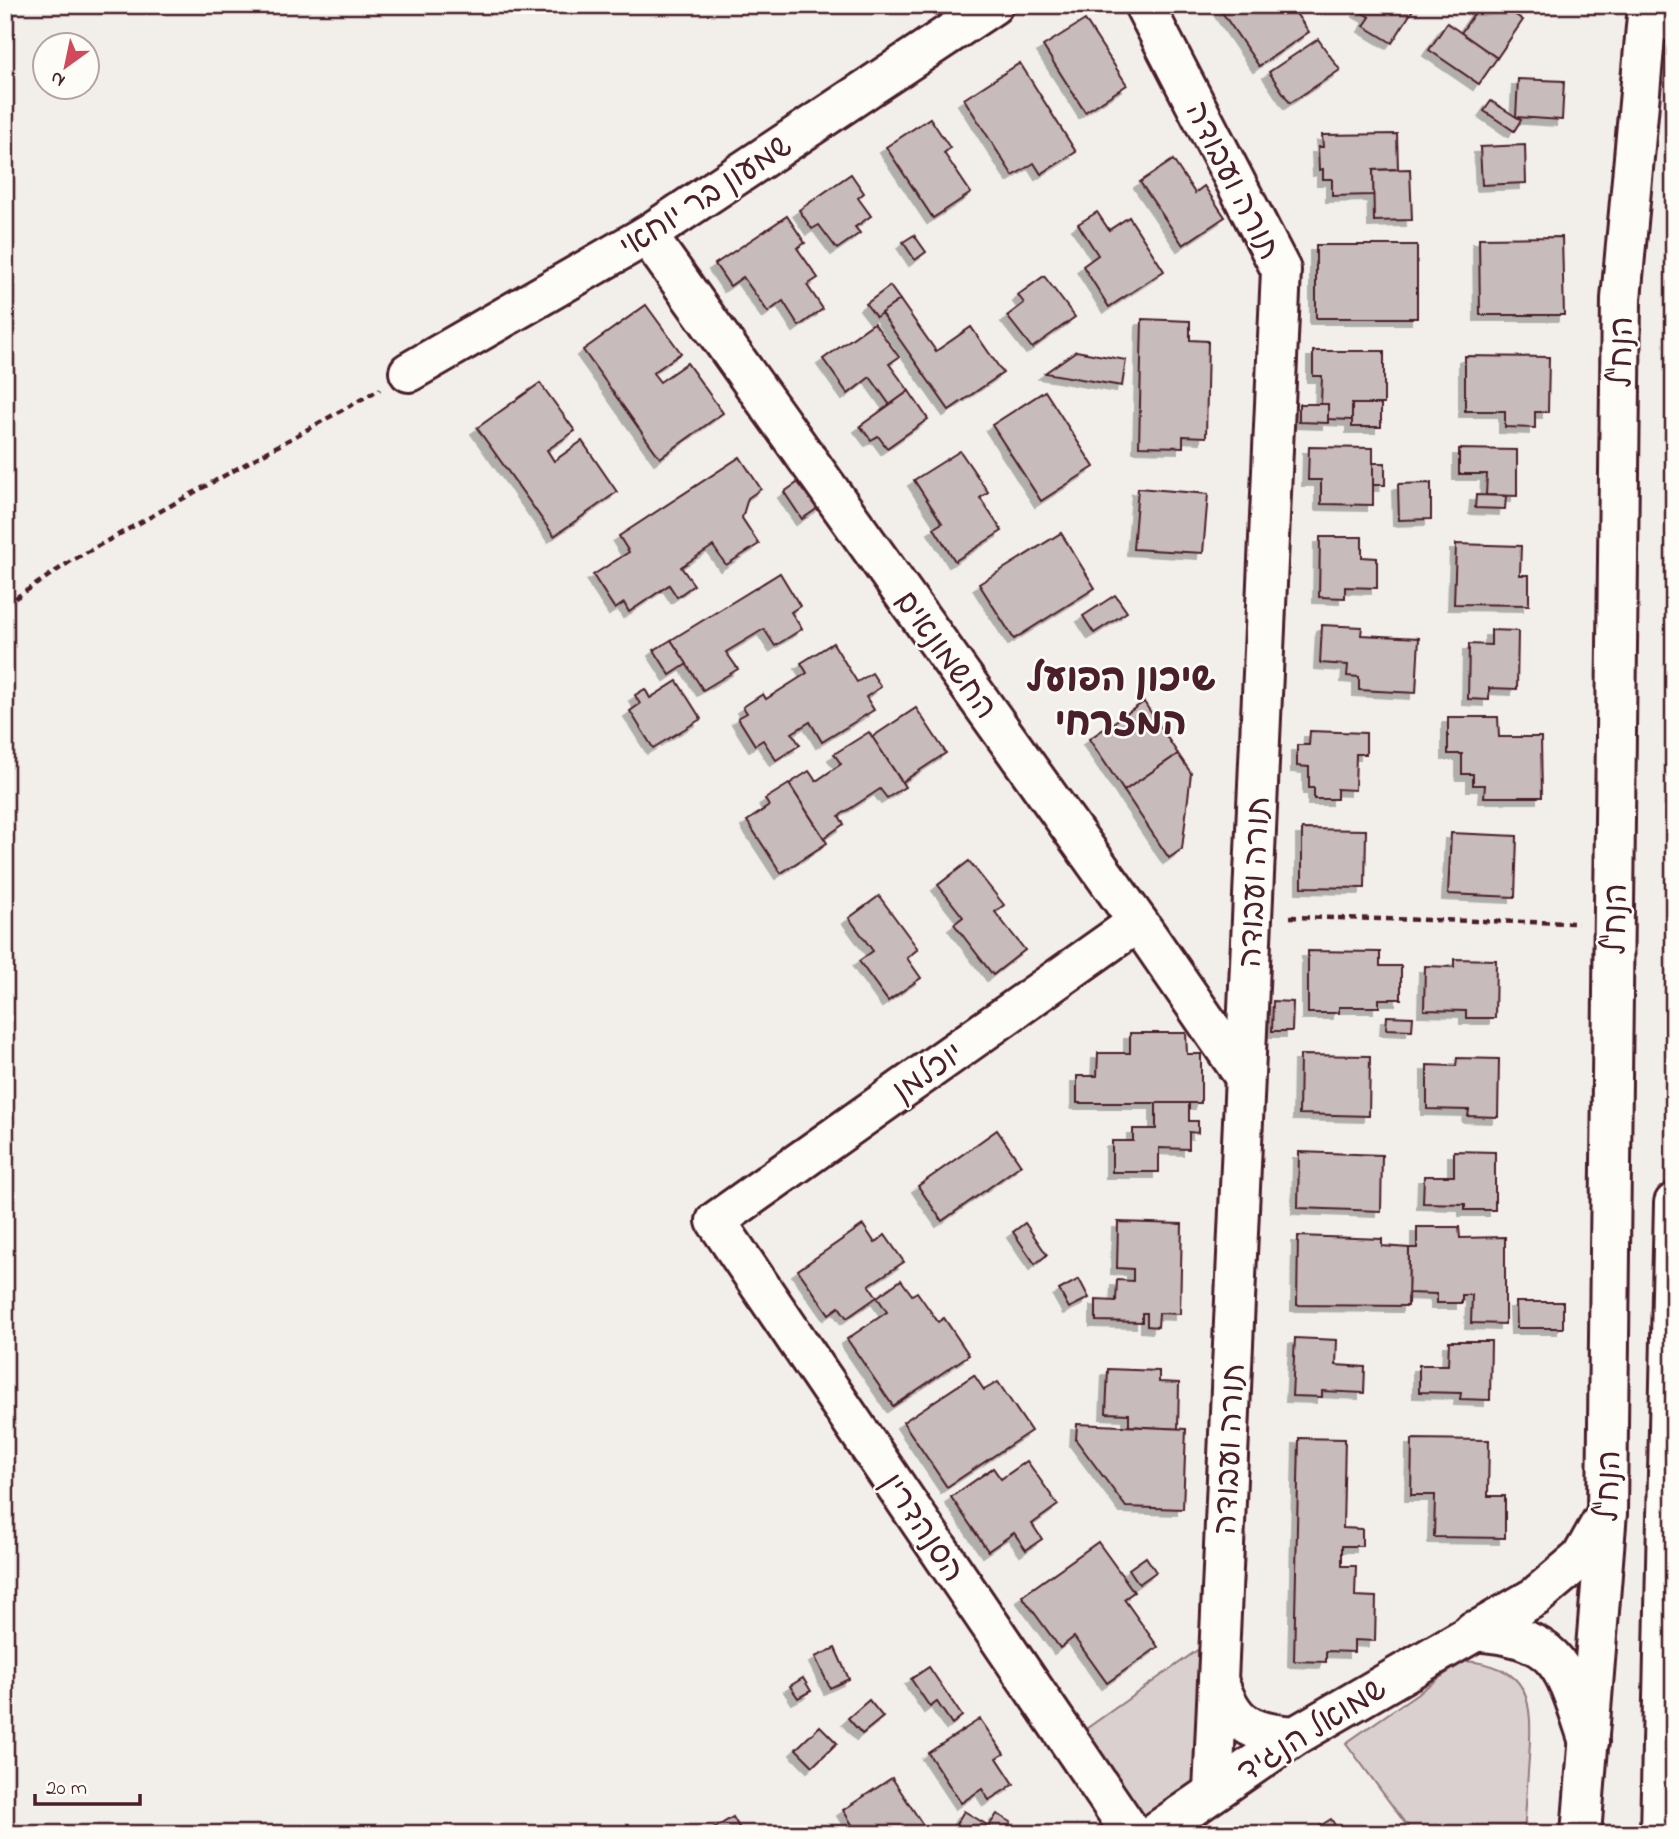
<svg xmlns="http://www.w3.org/2000/svg" width="1679" height="1839" viewBox="0 0 1679 1839" font-family="'Indie Flower','Playpen Sans Hebrew',sans-serif">
	<style>
		.green { fill: #d9d0cf; stroke: #92787d; stroke-width: 2 }
		.building { fill: #c8bbbb; stroke: #4a1f2b; stroke-width: 2; filter: url(#shadow) }
		.lines { fill: none; stroke-linecap: round; stroke-linejoin: round }
		.minor-casing { stroke: #4a1f2b; stroke-width: 44 }
		.primary-casing { stroke: #4a1f2b; stroke-width: 44 }
		.trunk-casing { stroke: #4a1f2b; stroke-width: 44 }
		.path { stroke: #4a1f2b; stroke-width: 4.5; stroke-dasharray: 7 5; stroke-linecap: butt }
		.minor { stroke: #fdfcf7; stroke-width: 38 }
		.primary { stroke: #fdfcf7; stroke-width: 38 }
		.trunk { stroke: #fdfcf7; stroke-width: 38 }
		.labels { text-anchor: middle; stroke-width: 5; stroke-linejoin: round; paint-order: stroke }
		.street-label { font-size: 32px; fill: #4a1f2b; stroke: #fdfcf7 }
		.district-label { font-size: 38px; font-weight: bold; fill: #4a1f2b; stroke: #fdfcf7 }
	</style>
	<defs>
		<filter id="shadow"><feDropShadow dx="-6" dy="6" stdDeviation="0" flood-color="#0004"/></filter>
	</defs>
	<rect width="100%" height="100%" fill="#f2efeb"/>
	<filter id="ink" filterUnits="userSpaceOnUse"><feTurbulence type="fractalNoise" baseFrequency=".0143" numOctaves="2"/><feDisplacementMap in="SourceGraphic" scale="14" xChannelSelector="R" yChannelSelector="G"/><feConvolveMatrix kernelMatrix="1 2 1 2 8 2 1 2 1" color-interpolation-filters="sRGB"/></filter>
	<g filter="url(#ink)">
		<!-- green -->
		<g class="green">
			<path d="M1199 1649 1196 1782 1142 1821 1083 1731Z"/>
			<path d="M1464 1661C1531 1665 1533 1702 1529 1758 1527 1783 1526 1809 1524 1834H1413L1346 1743Z"/>
		</g>
		<!-- building -->
		<g class="building">
			<path d="M1217 5H1290L1309 32 1259 66Z"/>
			<path d="M1362 5H1416L1392 43 1364 26 1370 17 1359 11Z"/>
			<path d="M1480 5H1501L1523 20 1497 58 1461 33Z"/>
			<path d="M1085 20 1127 85 1085 112 1043 46Z"/>
			<path d="M1447 23 1497 58 1479 84 1429 50Z"/>
			<path d="M1318 39 1340 70 1290 103 1269 72Z"/>
			<path d="M1020 63 1076 152 1041 174 1034 163 1013 176 964 99Z"/>
			<path d="M1518 79 1564 81 1562 120 1516 117Z"/>
			<path d="M1491 101 1521 120 1514 131 1484 111Z"/>
			<path d="M930 118 950 148 944 153 971 193 933 218 886 147Z"/>
			<path d="M1397 134 1398 169 1373 170 1374 195 1332 196V179H1323V169L1319 170 1318 147H1323L1322 135Z"/>
			<path d="M1525 145 1526 183 1482 185 1480 147Z"/>
			<path d="M1173 160 1195 193 1204 186 1225 217 1183 245 1140 182Z"/>
			<path d="M1410 169 1412 220 1374 221 1373 170Z"/>
			<path d="M851 174 864 193 858 198 871 216 855 227 860 233 837 249 819 225 812 229 799 210Z"/>
			<path d="M1097 212 1109 230 1129 217 1164 271 1109 307 1083 266 1098 255 1078 224Z"/>
			<path d="M787 216 805 243 797 248 818 278 807 285 823 309 799 326 783 301 768 312 743 277 730 286 715 264Z"/>
			<path d="M914 235 926 252 915 260 903 242Z"/>
			<path d="M1562 237 1564 315H1480L1479 238Z"/>
			<rect x="1316" y="245" width="101" height="73"/>
			<path d="M1044 276 1075 317 1032 348 1007 316 1024 303 1018 295Z"/>
			<path d="M890 286 900 300 876 317 866 304Z"/>
			<path d="M900 300 936 351 971 327 1003 373 949 410 881 313Z"/>
			<path d="M646 305 681 353 653 373 660 382 687 363 723 413 660 458 583 350Z"/>
			<path d="M1142 319 1190 321V340L1208 341 1206 437 1183 436V447L1139 446Z"/>
			<path d="M874 323 899 357 889 364 909 391 890 405 870 377 848 394 823 359Z"/>
			<path d="M1076 351 1126 360 1122 386 1045 373Z"/>
			<path d="M1313 351H1384V404H1352V420L1328 419V404H1321L1322 376H1313Z"/>
			<path d="M1465 356 1549 357 1548 412H1535V428L1505 427V411H1465Z"/>
			<path d="M540 383 575 431 547 450 554 461 582 441 617 492 554 536 477 428Z"/>
			<path d="M909 391 928 419 887 448 878 436 871 440 860 426Z"/>
			<path d="M1045 391 1094 467 1041 501 992 425Z"/>
			<path d="M1299 404H1328V423L1299 422Z"/>
			<rect x="1352" y="404" width="29" height="23"/>
			<path d="M1309 447 1373 448V505L1321 504V480H1308Z"/>
			<path d="M1459 449 1517 450V496L1486 495 1487 474H1459Z"/>
			<path d="M960 451 988 492 980 498 1002 531 955 561 934 528 942 523 914 480Z"/>
			<path d="M740 457 761 489 748 498 742 518 759 544 726 565 713 546 681 567 694 585 677 597 669 585 629 612 624 603 615 609 593 575 629 552 619 536Z"/>
			<rect x="1373" y="463" width="12" height="22"/>
			<path d="M803 479 821 506 802 519 784 492Z"/>
			<path d="M1431 483V519L1399 520 1398 484Z"/>
			<path d="M1138 488 1208 494 1203 553 1133 549Z"/>
			<path d="M1476 495 1506 496 1505 509 1475 508Z"/>
			<path d="M1061 533 1095 588 1014 639 979 584Z"/>
			<path d="M1320 537H1362V557L1377 558V588L1345 587V598L1319 597Z"/>
			<path d="M1456 544 1521 546 1520 575H1529V605L1454 604Z"/>
			<path d="M780 573 800 606 791 612 802 629 775 646 764 629 726 652 738 669 703 690 671 640Z"/>
			<path d="M1115 595 1127 612 1094 633 1083 616Z"/>
			<path d="M1322 625 1362 627 1361 635 1419 638 1416 693 1359 690V677L1347 676 1348 665 1320 663Z"/>
			<path d="M1491 630 1518 631 1517 689 1489 688V700L1468 699 1469 644 1491 645Z"/>
			<path d="M671 640 687 664 670 675 654 650Z"/>
			<path d="M833 643 857 682 872 673 881 687 866 697 874 710 822 742 810 722 792 733 800 745 776 760 763 740 755 745 738 718 747 713 743 707 763 694 766 699 807 673 801 663Z"/>
			<path d="M677 681 701 719 653 748 630 711 640 704 635 695 645 689 650 698Z"/>
			<path d="M1144 702 1178 754 1124 791 1089 739Z"/>
			<path d="M916 708 946 753 902 782 872 737Z"/>
			<path d="M1448 717H1498L1499 737H1541L1542 797H1484L1485 785H1473V774H1462V754H1448Z"/>
			<path d="M1310 731 1366 733V754H1356L1355 790 1337 789V799H1314V788H1309V767L1297 766V745H1309Z"/>
			<path d="M869 732 905 787 887 798 880 789 839 816 844 824 824 838 789 784 809 771 816 781 841 764 834 754Z"/>
			<path d="M1178 754 1191 773 1182 849 1169 858 1124 791Z"/>
			<path d="M789 784 827 843 781 873 747 821 769 806 765 799Z"/>
			<path d="M1302 829 1366 830 1365 888 1302 887Z"/>
			<path d="M1451 833 1517 836 1515 897 1448 894Z"/>
			<path d="M969 861 1004 905 995 912 1025 950 993 975 954 924 963 917 938 885Z"/>
			<path d="M879 896 918 949 907 958 921 978 888 1001 859 961 873 951 849 918Z"/>
			<path d="M1308 951 1380 952V966H1401V999H1379V1007H1339V1013H1308Z"/>
			<path d="M1454 959 1496 960 1495 1018H1466V1011L1424 1010 1425 966 1454 967Z"/>
			<path d="M1273 1001 1293 1002 1292 1031H1272Z"/>
			<path d="M1387 1016 1413 1017 1412 1030 1386 1029Z"/>
			<path d="M1130 1033H1186L1187 1054H1201V1103H1077V1076H1097L1098 1053H1130Z"/>
			<path d="M1300 1055 1370 1056 1369 1116 1299 1114Z"/>
			<path d="M1457 1058 1499 1059 1498 1117 1468 1116 1469 1110 1427 1109V1065L1456 1066Z"/>
			<path d="M1156 1103H1189V1121H1198V1133L1189 1132V1149L1159 1148V1172H1112V1141H1133V1129H1156Z"/>
			<path d="M997 1130 1021 1165 942 1221 918 1186Z"/>
			<path d="M1454 1151 1495 1152V1210H1465V1204L1423 1203 1424 1176H1454Z"/>
			<path d="M1299 1152 1382 1155 1381 1211 1298 1208Z"/>
			<path d="M1118 1222 1182 1224 1180 1314 1159 1313 1158 1327 1147 1326V1313H1142V1322L1096 1321V1300L1116 1301 1117 1280 1133 1281V1269L1117 1268Z"/>
			<path d="M1025 1223 1047 1255 1035 1264 1013 1232Z"/>
			<path d="M863 1225 875 1243 885 1235 904 1262 869 1285 877 1297 847 1318 839 1307 829 1314 798 1270Z"/>
			<path d="M1417 1227H1459L1460 1238 1505 1237V1324L1471 1323 1472 1295H1462V1303H1437V1294L1408 1293 1409 1248H1417Z"/>
			<path d="M1298 1236 1382 1239V1246L1409 1248 1408 1306 1297 1305Z"/>
			<path d="M1079 1279 1089 1298 1069 1308 1059 1290Z"/>
			<path d="M901 1280 912 1295 917 1292 938 1322 944 1318 969 1355 893 1406 847 1339 887 1312 877 1297Z"/>
			<path d="M1516 1302H1563V1328H1517Z"/>
			<path d="M1295 1338 1337 1340 1336 1365 1365 1367 1364 1393 1322 1391V1397L1292 1396Z"/>
			<path d="M1449 1341H1491L1490 1400 1460 1399 1461 1393 1419 1392V1365H1448Z"/>
			<path d="M1108 1369 1159 1371V1382L1179 1383 1178 1429 1129 1426V1414L1106 1413Z"/>
			<path d="M974 1375 984 1390 998 1382 1031 1431 947 1487 903 1422Z"/>
			<path d="M1077 1424 1186 1429 1183 1509 1126 1507 1076 1440Z"/>
			<path d="M1299 1438 1345 1439 1343 1528 1362 1529V1546H1342V1566H1356L1355 1596 1376 1597 1375 1641 1354 1640V1652L1326 1651V1662L1294 1661Z"/>
			<path d="M1412 1439 1489 1440 1488 1496H1505V1538L1434 1537 1435 1495H1411Z"/>
			<path d="M1027 1461 1058 1505 1032 1524 1042 1539 1026 1550 1014 1533 988 1551 951 1497 993 1468 1001 1479Z"/>
			<path d="M1098 1542 1134 1592 1124 1599 1158 1647 1107 1683 1074 1637 1060 1648 1022 1596Z"/>
			<path d="M1146 1557 1156 1572 1139 1584 1129 1569Z"/>
			<path d="M835 1648 849 1679 830 1688 815 1657Z"/>
			<path d="M929 1667 962 1716 952 1724 937 1702 930 1707 911 1679Z"/>
			<path d="M803 1678 811 1691 798 1698 790 1686Z"/>
			<path d="M869 1700 883 1717 862 1734 848 1718Z"/>
			<path d="M980 1719 1004 1754 997 1758 1014 1784 989 1800 982 1789 961 1803 928 1753Z"/>
			<path d="M820 1726 837 1743 813 1766 796 1749Z"/>
			<path d="M892 1778 929 1834H858L843 1810Z"/>
			<path d="M964 1811 989 1826 997 1814 1011 1822 1004 1834H969L955 1826Z"/>
			<path d="M733 1817 743 1834H705Z"/>
			<path d="M1331 1819 1341 1834H1310L1309 1833Z"/>
		</g>
		<g class="lines">
			<!-- minor casing -->
			<g class="minor-casing">
				<g id="minor">
					<path d="M1144 5 1281 270 1213 1792"/>
					<path d="M647 235 1138 922 1244 1076"/>
					<path d="M409 372 647 235 993 5"/>
					<path d="M1473 1631C1561 1637 1564 1667 1589 1742"/>
					<path d="M1218 1680C1233 1724 1249 1733 1295 1736"/>
					<path d="M1132 1834 716 1221 1138 922"/>
					<path d="M1153 1834 1295 1736 1535 1597 1581 1558 1607 1512"/>
				</g>
			</g>
			<!-- primary casing -->
			<g class="primary-casing">
				<path id="primary" d="M1649 5 1674 23"/>
			</g>
			<!-- trunk casing -->
			<g class="trunk-casing">
				<g id="trunk">
					<path d="M1581 1834 1607 1512 1621 299 1648 5"/>
					<path d="M1660 1834 1674 1203"/>
				</g>
			</g>
			<!-- path -->
			<g class="path">
				<path d="M5 605 71 561 380 389"/>
				<path d="M1290 917 1578 923"/>
			</g>
			<!-- minor -->
			<use href="#minor" class="minor"/>
			<!-- primary -->
			<use href="#primary" class="primary"/>
			<!-- trunk -->
			<use href="#trunk" class="trunk"/>
		</g>
	</g>
	<g class="labels">
		<!-- street labels -->
		<g class="street-label">
			<text transform="translate(1234 180) rotate(63)" y="11">תורה ועבודה</text>
			<text transform="translate(705 195) rotate(-33)" y="11">שמעון בר יוחאי</text>
			<text transform="translate(1620 352) rotate(-89)" y="11">הנח"ל</text>
			<text transform="translate(947 654) rotate(54)" y="11">החשמונאים</text>
			<text transform="translate(1253 882) rotate(-87)" y="11">תורה ועבודה</text>
			<text transform="translate(1614 919) rotate(-89)" y="11">הנח"ל</text>
			<text transform="translate(927 1071) rotate(-35)" y="11">יוכלמן</text>
			<text transform="translate(1228 1449) rotate(-87)" y="11">תורה ועבודה</text>
			<text transform="translate(1607 1486) rotate(-88)" y="11">הנח"ל</text>
			<text transform="translate(924 1527) rotate(56)" y="11">הסנהדרין</text>
			<text transform="translate(1311 1729) rotate(-32)" y="11">שמואל הנגיד</text>
		</g>
		<!-- district labels -->
		<g class="district-label">
			<text x="1121" y="690">שיכון הפועל<tspan x="1121" dy="44">המזרחי</tspan></text>
		</g>
	</g>
	<!-- margin -->
	<rect width="1679" height="1839" fill="none" stroke="#fdfcf7" stroke-width="28"/>
	<rect x="14" y="14" width="1651" height="1811" fill="none" stroke="#4a1f2b" stroke-width="2.5" filter="url(#ink)"/>
	<!-- north arrow -->
	<g transform="translate(66 66) rotate(213)"><circle r="33" fill="#fdfcf7" stroke="#b5a4a5" stroke-width="2"/>
	<path d="M0-5L12 26L0 18L-12 26Z" fill="#d1495b"/>
	<text y="-10" font-size="19" font-weight="bold" text-anchor="middle" fill="#4a1f2b">N</text>
	</g>
	<!-- scale -->
	<path d="M35 1794v10h105v-10" fill="none" stroke="#4a1f2b" stroke-width="3.5"/>
	<text x="46" y="1794" font-size="21" fill="#4a1f2b" stroke="#fdfcf7" stroke-width="5" paint-order="stroke">20 m</text>
</svg>
